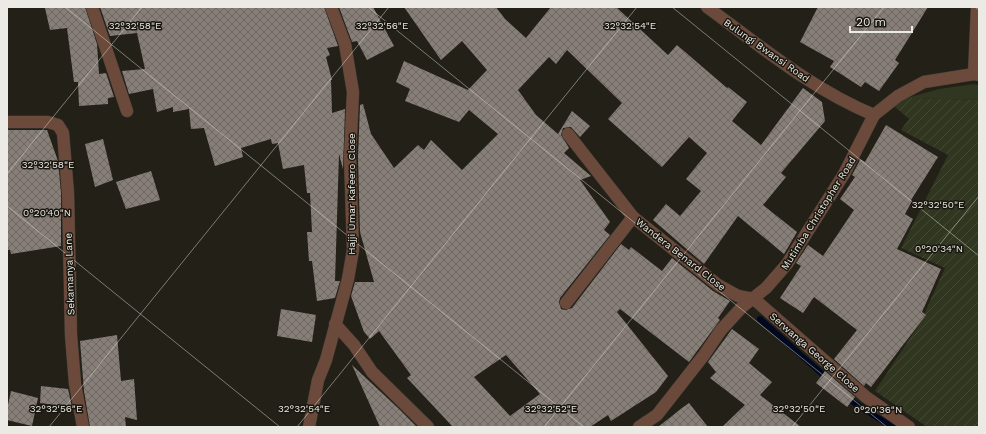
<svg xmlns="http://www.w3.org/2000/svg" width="986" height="434" viewBox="0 0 986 434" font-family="'Work Sans',sans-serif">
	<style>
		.green { fill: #313620 }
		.garden { fill: url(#garden-furrows) }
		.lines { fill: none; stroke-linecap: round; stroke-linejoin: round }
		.stream { stroke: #000920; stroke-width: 6 }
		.building { fill: url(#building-cross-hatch); fill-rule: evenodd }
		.minor-casing { stroke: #3f3c35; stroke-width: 13 }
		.minor { stroke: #6c4a3b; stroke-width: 12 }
		.ticks { fill: none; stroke: #eceae5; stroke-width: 1; stroke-opacity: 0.45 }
		.labels { text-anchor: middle; stroke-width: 3; stroke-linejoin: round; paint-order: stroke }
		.street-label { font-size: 10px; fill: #eceae5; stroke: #19170f }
		.ticks-label { font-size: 10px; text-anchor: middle; fill: #eceae5; stroke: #19170f; stroke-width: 3; stroke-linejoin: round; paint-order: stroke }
	</style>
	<defs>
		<pattern id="garden-furrows" width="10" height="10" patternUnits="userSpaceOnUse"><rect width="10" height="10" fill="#313620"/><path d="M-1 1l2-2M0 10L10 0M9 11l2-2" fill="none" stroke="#454a36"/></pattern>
		<pattern id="building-cross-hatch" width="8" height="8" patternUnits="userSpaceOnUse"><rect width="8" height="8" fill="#887e78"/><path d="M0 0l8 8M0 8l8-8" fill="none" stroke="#6e6864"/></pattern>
	</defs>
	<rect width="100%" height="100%" fill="#232018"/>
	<!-- green -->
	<path class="green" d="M974 84 979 85V100L907 98 939 89Z"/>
	<!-- garden -->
	<path class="garden" d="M907 98 979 100V427H927L875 391 920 323 945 268 901 248 948 155 901 130 909 119 894 106Z"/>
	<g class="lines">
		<!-- stream -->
		<g class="stream">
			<path d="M760 319 828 379"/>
			<path d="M850 400 892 427"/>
		</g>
	</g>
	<!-- building -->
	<g class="building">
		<path d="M57 7H85L97 44 99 74 106 73 114 97 108 98V104L79 106 78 82H74L67 28 50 30 45 8Z"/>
		<path d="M100 7H324L338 46 327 48 330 55 326 57 332 80H331L332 113 345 109 343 169 339 154 335 281H340L335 298 317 301 312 261H309L307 232H312L310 193H307L304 165 283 169 278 143 272 144 271 139 241 148 243 157 215 166 204 128 191 129 189 109 173 112V107L157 112 153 89 129 94 122 71 145 69 137 33 110 36Z"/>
		<path d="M339 7H373L394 46 367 60 357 41 352 42Z"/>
		<path d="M404 7H496L505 19 526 38 551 7H616L668 55 677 45 727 88 728 87 747 102 732 121 761 145 803 88 822 102 825 121 781 173 786 177 763 205 797 232 784 254 738 216 704 264 653 220 666 204 680 216 701 191 686 179 707 153 689 137 662 167 608 119 622 103 567 50 556 64 549 57 518 90 536 115 558 134 572 111 590 126 580 137 571 127 563 128 561 135 569 148 564 153 591 176 580 180 610 222 604 230 610 235 560 298 559 302 561 309 565 310 572 308 621 244 629 250 631 247 662 271 672 258 713 291 730 301 718 318 720 320 689 362 620 309 617 312 668 376 656 392 611 421 608 415 590 427H453L407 378 411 375 379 331 370 339 364 332 351 296 355 282H374L360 232 358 157 360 105 363 104 371 134 394 168 418 145 424 150 431 140 462 170 498 134 469 110 459 122 405 101 410 89 396 82 404 61 468 90 487 70 462 41 441 60ZM506 355 540 394 510 416 474 377Z"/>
		<path d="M818 7H928L895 60 899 63 879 91 865 82 861 87 830 67 834 61 800 42Z"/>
		<path d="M886 125 938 157 911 200 912 201 905 214 913 219 897 249 941 269 922 312 926 315 871 387 866 383 864 386 834 359 857 330 814 297 803 313 780 298 801 266 796 263 808 245 823 256 854 210 840 199 855 177 852 175 859 162 860 159 865 162Z"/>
		<path d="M7 130H47L58 161 61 193V246L11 254 10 250H7Z"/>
		<path d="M103 139 113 180 95 187 85 144Z"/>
		<path d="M151 171 160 200 126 209 116 182Z"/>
		<path d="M281 309 316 315 312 342 277 336Z"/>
		<path d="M732 329 759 349 749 363 772 382 760 395 801 427H722L745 405 710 378 716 372 708 362Z"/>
		<path d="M117 335 121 381 134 379 137 420 125 417 126 427H90L84 391 80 341Z"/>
		<path d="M352 365 399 409 417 427H380Z"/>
		<path d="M825 371 855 397 847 407 816 383Z"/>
		<path d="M41 386 68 389 72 407 40 403Z"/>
		<path d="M11 391 38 398 32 426 7 420V410Z"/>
		<path d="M689 403 708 427H658L682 408Z"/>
	</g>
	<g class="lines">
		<!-- minor casing -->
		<g class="minor-casing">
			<g id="minor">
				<path d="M92 7 127 111"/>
				<path d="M707 7C760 46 813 90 874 115L898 96 924 82 974 74 979 75"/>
				<path d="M974 74 977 7"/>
				<path d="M7 122H48L58 125 63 133 68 193 71 335 75 384 83 427"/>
				<path d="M568 134 633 217 718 285 738 296 754 299 866 397 909 427"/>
				<path d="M566 303 633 217"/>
				<path d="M335 324 354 345 372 372 428 427"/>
				<path d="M309 427 318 380 326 360 348 279 353 250 350 157 353 92 345 44 331 7"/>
				<path d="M639 427 657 415 704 355 721 330 742 307 766 288 787 264 844 174 874 115"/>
			</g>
		</g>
		<!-- minor -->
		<use href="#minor" class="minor"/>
	</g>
	<!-- ticks -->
	<path class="ticks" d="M65 7 584 427M368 7 887 427M672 7 979 256M975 7 979 10M7 174 142 7M7 206 280 427M49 427 389 7M297 427 637 7M544 427 884 7M792 427 979 196"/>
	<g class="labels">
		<!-- street labels -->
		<g class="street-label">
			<text transform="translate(767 50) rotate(35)" y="4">Bulungi Bwansi Road</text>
			<text transform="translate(351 194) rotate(-90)" y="4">Hajji Umar Kafeero Close</text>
			<text transform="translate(818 213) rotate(-58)" y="4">Mutimba Christopher Road</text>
			<text transform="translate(681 254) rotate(38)" y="4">Wandera Benard Close</text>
			<text transform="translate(69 274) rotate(-92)" y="4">Sekamanya Lane</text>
			<text transform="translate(815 352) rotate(41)" y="4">Serwanga George Close</text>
		</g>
	</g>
	<g class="ticks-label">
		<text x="135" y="29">32°32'58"E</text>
		<text x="382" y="29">32°32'56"E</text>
		<text x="630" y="29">32°32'54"E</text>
		<text x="48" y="168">32°32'58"E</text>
		<text x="938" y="208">32°32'50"E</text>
		<text x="47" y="216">0°20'40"N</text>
		<text x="939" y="252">0°20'34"N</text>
		<text x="56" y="412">32°32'56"E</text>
		<text x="304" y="412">32°32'54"E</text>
		<text x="551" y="412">32°32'52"E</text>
		<text x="799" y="412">32°32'50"E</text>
		<text x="878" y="413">0°20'36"N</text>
	</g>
	<!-- border -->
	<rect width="986" height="434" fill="none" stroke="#eceae5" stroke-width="16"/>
	<!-- scale -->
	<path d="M850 26v6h62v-6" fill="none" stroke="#eceae5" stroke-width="2"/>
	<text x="856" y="26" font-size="12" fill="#eceae5" stroke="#19170f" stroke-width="3" paint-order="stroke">20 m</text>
</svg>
